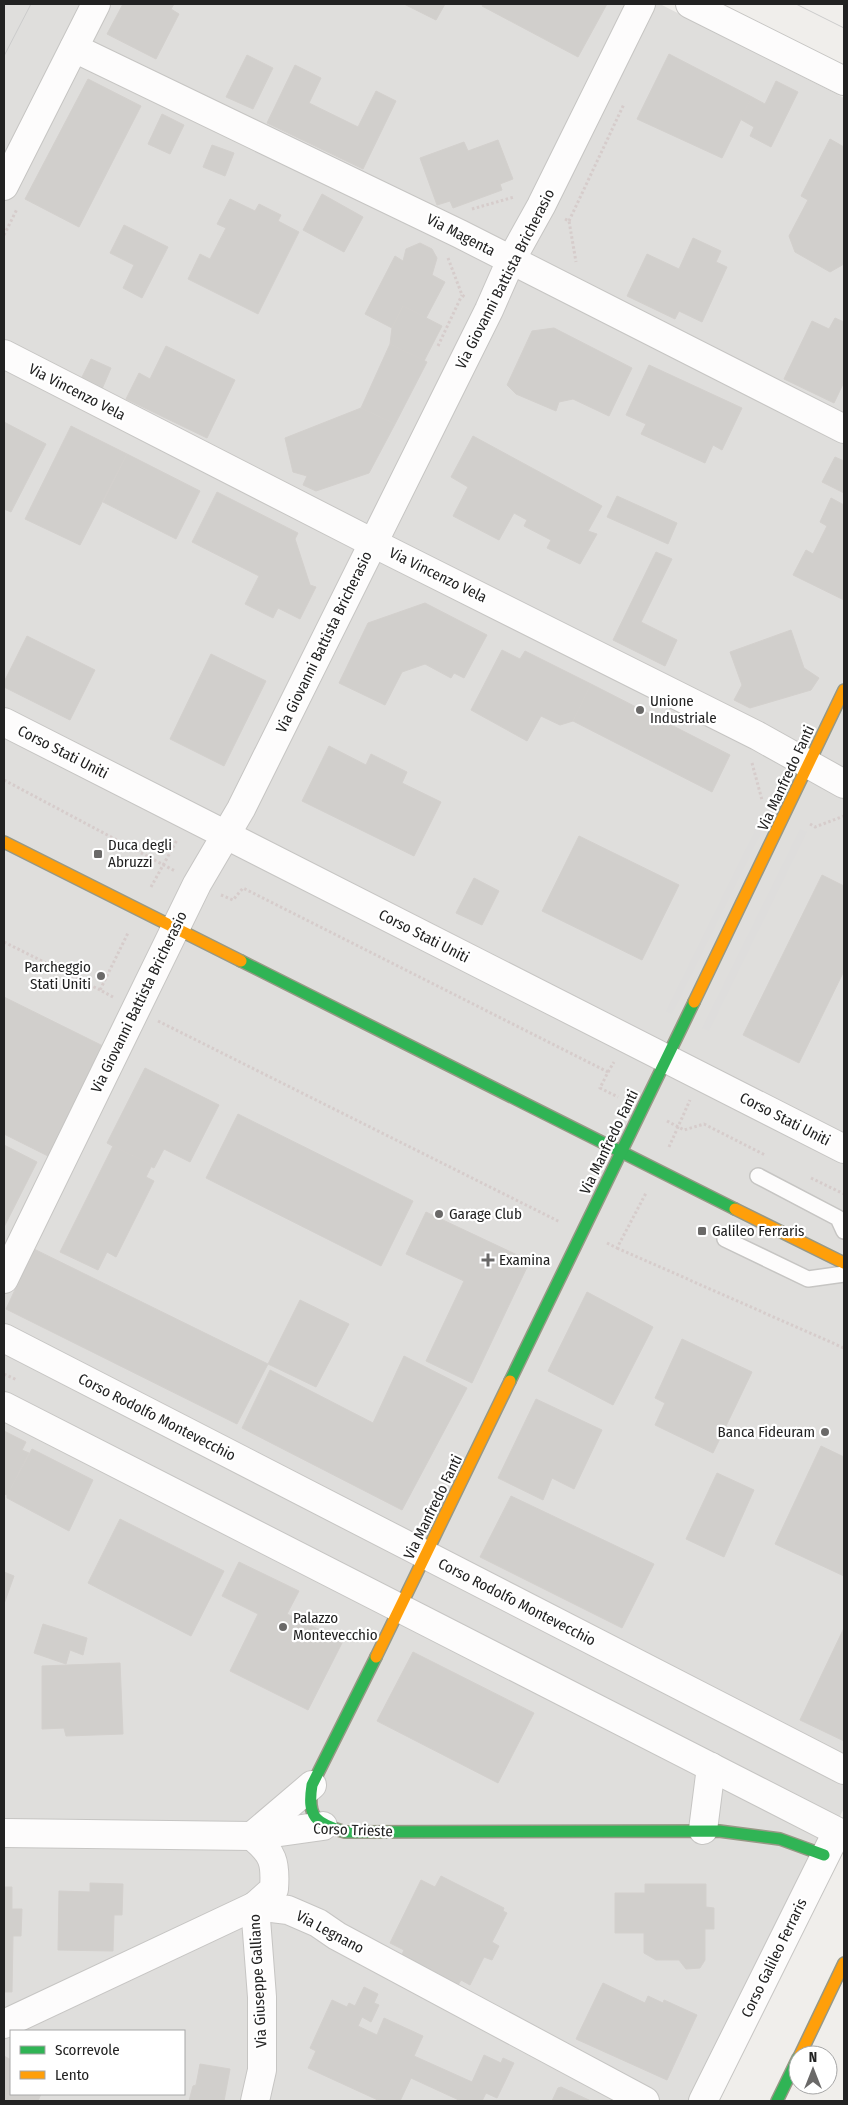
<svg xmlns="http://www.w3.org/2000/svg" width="848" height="2105" viewBox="0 0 848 2105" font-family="'Fira Sans Condensed',sans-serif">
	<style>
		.residential { fill: #dfdedc; fill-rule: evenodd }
		.parking { fill: #dedddc }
		.building { fill: #d1cfcc; stroke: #d3d0cd }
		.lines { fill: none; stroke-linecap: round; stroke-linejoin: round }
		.lane-casing { stroke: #c6c5c3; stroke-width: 18 }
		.street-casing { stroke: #c6c5c3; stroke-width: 30 }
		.fast-casing { stroke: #979885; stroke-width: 14 }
		.slow-casing { stroke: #979885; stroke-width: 14 }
		.path { stroke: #d6cccb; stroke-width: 3; stroke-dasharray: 2.5 2.5; stroke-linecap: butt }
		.lane { stroke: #fdfcfc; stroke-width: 15 }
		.street { stroke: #fdfcfc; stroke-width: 28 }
		.fast { stroke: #30b455; stroke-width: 11 }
		.slow { stroke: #ff9f0a; stroke-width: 11 }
		.tram { stroke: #ccc; stroke-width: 1 }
		.poi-dot { fill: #6a6968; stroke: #fff; stroke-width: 2 }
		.labels { text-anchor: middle; stroke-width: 4.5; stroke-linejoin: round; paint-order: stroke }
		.street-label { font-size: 15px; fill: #222; stroke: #fff }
		.poi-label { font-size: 15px; fill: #222; stroke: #fff; text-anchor: start }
	</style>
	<rect width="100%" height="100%" fill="#f0eeeb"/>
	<!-- residential -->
	<path class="residential" d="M4 4H660L844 98V1808L700 2101H4ZM11 2031H184V2094H11Z"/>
	<!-- parking -->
	<g class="parking">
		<path d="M764 812 770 815 672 1014 666 1011Z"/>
		<path d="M800 829 807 832 709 1031 702 1028Z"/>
	</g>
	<!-- building -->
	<g class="building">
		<path d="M123 4H174L171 9 179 14 156 59 107 34Z"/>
		<path d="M404 4H445L436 20Z"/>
		<path d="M483 4H607L578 57 482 6Z"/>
		<path d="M669 54 752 97 722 158 637 119Z"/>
		<path d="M247 55 273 68 253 109 226 97Z"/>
		<path d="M295 65 321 78 309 103 358 127 376 91 396 101 363 169 267 123Z"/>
		<path d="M88 79 141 106 79 227 25 199Z"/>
		<path d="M776 81 798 92 771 147 750 136 754 127 740 119 752 97 765 104Z"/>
		<path d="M162 114 184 125 170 154 148 144Z"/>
		<path d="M830 139 844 147V264L830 272 795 252 789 236 808 200 801 196Z"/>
		<path d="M498 140 513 179 500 184 502 190 453 208 450 201 437 205 420 158 464 142 468 151Z"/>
		<path d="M212 145 234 153 225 176 203 167Z"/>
		<path d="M322 194 363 217 344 252 303 230Z"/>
		<path d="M230 199 255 211 259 204 281 215 278 221 299 232 258 314 188 279 200 254 210 259 226 228 217 224Z"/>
		<path d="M124 225 168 247 142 298 123 288 134 265 110 253Z"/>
		<path d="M693 238 721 251 716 262 727 267 702 322 679 311 675 319 627 296 647 254 679 269Z"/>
		<path d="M420 243 432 249 437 258 432 275 445 282 426 318 403 306 392 328 365 314 395 256 403 261 406 249Z"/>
		<path d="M403 306 442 326 424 361 390 344 392 328Z"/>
		<path d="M835 318 844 322V382L834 403 784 379 812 321 829 329Z"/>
		<path d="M554 328 632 368 609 416 573 399 559 402 556 411 516 394 507 385 532 331Z"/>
		<path d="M390 344 427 362 395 424 361 408Z"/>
		<path d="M166 346 235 380 207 438 126 399 139 373 150 379Z"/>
		<path d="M91 359 111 368 102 389 81 379Z"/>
		<path d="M649 365 742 408 722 450 713 445 705 463 641 434 646 424 626 415Z"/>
		<path d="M361 408 395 424 369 473 316 491 303 485 307 476 293 472 285 438Z"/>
		<path d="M4 422 46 444 11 512 4 509Z"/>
		<path d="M71 426 127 454 80 545 25 519Z"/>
		<path d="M473 436 602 506 588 531 597 534 580 564 547 548 551 540 524 526 527 520 514 513 499 540 453 516 468 487 451 477Z"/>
		<path d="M127 454 200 491 176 539 103 502Z"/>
		<path d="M835 457 844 461V493L822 482Z"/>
		<path d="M217 492 298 533 295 539 310 585 316 587 300 619 278 608 273 618 245 604 259 576 192 542Z"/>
		<path d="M617 496 677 523 668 544 607 517Z"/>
		<path d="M831 498 844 505V600L793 575 806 550 813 554 827 526 820 522Z"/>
		<path d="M656 552 672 559 641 622 677 640 665 666 613 640Z"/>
		<path d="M425 603 487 635 464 678 454 673 451 678 425 664 402 672 385 705 339 683 368 623Z"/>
		<path d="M791 630 804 668 819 678 811 690 750 708 734 700 742 685 730 652Z"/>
		<path d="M27 636 95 670 70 720 4 687V682Z"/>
		<path d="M502 650 520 659 525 651 591 684 573 721 560 725 541 716 527 741 471 710Z"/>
		<path d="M211 654 266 681 224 766 170 739Z"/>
		<path d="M591 684 730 755 712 792 573 721Z"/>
		<path d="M329 746 366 765 371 754 407 772 402 783 441 802 414 856 302 801Z"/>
		<path d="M579 836 679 885 642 960 542 911Z"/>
		<path d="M822 875 844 886V971L799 1063 743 1035Z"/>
		<path d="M474 878 499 891 482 925 456 913Z"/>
		<path d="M4 997 103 1046 48 1156 4 1134Z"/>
		<path d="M145 1068 219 1105 190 1162 164 1149 154 1168 107 1143Z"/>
		<path d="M238 1114 413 1201 381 1266 206 1178Z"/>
		<path d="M4 1145 37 1162 4 1227Z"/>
		<path d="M113 1146 152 1165 146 1177 154 1181 116 1257 107 1252 98 1270 60 1252Z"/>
		<path d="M426 1212 530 1261 472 1383 426 1361 464 1281 406 1254Z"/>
		<path d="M34 1249 268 1364 237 1424 6 1309Z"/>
		<path d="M587 1292 653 1327 613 1405 548 1371Z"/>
		<path d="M300 1300 349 1324 316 1387 268 1364Z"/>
		<path d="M682 1339 752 1372 713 1453 655 1425 665 1403 655 1398Z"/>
		<path d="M404 1356 467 1388 402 1510 242 1428 270 1370 373 1423Z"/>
		<path d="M536 1399 602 1430 574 1489 552 1478 543 1500 498 1478Z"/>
		<path d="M4 1431 26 1442 22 1450 29 1453 7 1495 4 1494Z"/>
		<path d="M821 1446 844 1457V1576L775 1544Z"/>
		<path d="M32 1449 93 1480 69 1531 7 1498V1495Z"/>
		<path d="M717 1473 754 1490 724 1557 686 1539Z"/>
		<path d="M511 1496 654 1564 622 1628 480 1557Z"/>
		<path d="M120 1519 224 1571 191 1636 88 1583Z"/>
		<path d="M239 1562 299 1591 287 1614 343 1641 308 1710 230 1671 258 1614 222 1596Z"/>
		<path d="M4 1572 14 1576 4 1604Z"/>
		<path d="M43 1624 87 1638 83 1655 70 1650 66 1664 34 1653Z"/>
		<path d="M844 1628V1741L800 1720Z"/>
		<path d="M413 1652 534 1713 498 1783 377 1721Z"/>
		<path d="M120 1663 123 1734 66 1736 64 1728 42 1729V1666Z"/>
		<path d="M441 1876 504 1908 503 1911 507 1913 492 1942 499 1946 492 1960 484 1957 470 1985 461 1980 457 1987 400 1959 404 1950 390 1943 421 1880 435 1887Z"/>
		<path d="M90 1883 123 1884 122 1915H114L113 1951 58 1950 59 1891 90 1892Z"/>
		<path d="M645 1884H706V1907L714 1908V1929H705V1960L700 1968 686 1969 679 1960H656L644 1953V1933H615V1893H645Z"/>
		<path d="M4 1887H12V1909H22L21 1936H13L12 1992H4Z"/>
		<path d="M603 1983 645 2003 648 1996 663 2003 664 2000 697 2015 667 2080 576 2039Z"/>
		<path d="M364 1987 378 1994 374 2003 379 2005 371 2022 362 2017 358 2026 377 2035 384 2018 423 2036 414 2056 472 2082 484 2055 501 2063 503 2058 514 2063 497 2098 486 2093 482 2101H461L411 2078 400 2101H380L308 2068 316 2051 310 2048 332 2000 347 2007 349 2003 355 2006Z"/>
		<path d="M4 2056 11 2060V2094H41L38 2101H4Z"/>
		<path d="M200 2064 230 2069 224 2101H189L193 2086 196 2085Z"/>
		<path d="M561 2087 591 2101H552L558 2088Z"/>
	</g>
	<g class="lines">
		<!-- lane casing -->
		<g class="lane-casing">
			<g id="lane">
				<path d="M758 1176 838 1218 844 1231"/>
				<path d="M725 1239 808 1279 844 1274"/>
			</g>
		</g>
		<!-- street casing -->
		<g class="street-casing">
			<g id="street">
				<path d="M690 4 844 81"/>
				<path d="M74 48 460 234 844 429"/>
				<path d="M4 186 96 4"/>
				<path d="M4 354 373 543 758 736 844 784"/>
				<path d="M4 722 844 1149"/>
				<path d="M4 1279 197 884 241 809 489 310 511 260 541 206 641 4"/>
				<path d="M4 1338 844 1770"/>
				<path d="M4 1406 844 1835"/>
				<path d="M703 1830 711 1767"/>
				<path d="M4 1833 252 1836 323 1826"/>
				<path d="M252 1836C273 1853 276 1862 274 1889L255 1906"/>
				<path d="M252 1836 312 1785"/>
				<path d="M255 1906 262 1997V2070L255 2101"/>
				<path d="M4 2024 255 1906 288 1910 318 1923 337 1936 645 2101"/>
				<path d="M703 2101 836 1834"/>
			</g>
		</g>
		<!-- fast casing -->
		<g class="fast-casing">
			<g id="fast">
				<path d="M241 961 735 1209"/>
				<path d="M510 1381 694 1002"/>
				<path d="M376 1657 312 1785C307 1817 315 1823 345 1832L719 1831 780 1839 824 1855"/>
				<path d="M777 2101 798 2058"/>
			</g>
		</g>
		<!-- slow casing -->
		<g class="slow-casing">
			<g id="slow">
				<path d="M4 842 241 961"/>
				<path d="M694 1002 844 690"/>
				<path d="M735 1209 844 1263"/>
				<path d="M376 1657 510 1381"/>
				<path d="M800 2055 844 1963"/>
			</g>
		</g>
		<!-- path -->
		<g class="path">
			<path d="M472 209 514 197"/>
			<path d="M565 219 569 221 576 262"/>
			<path d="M569 221 624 104"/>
			<path d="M4 235 17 209"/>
			<path d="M448 258 462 295 465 297"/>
			<path d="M438 346 462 295"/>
			<path d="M752 763 762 800"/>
			<path d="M4 780 175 871"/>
			<path d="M810 824 815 827 844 816"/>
			<path d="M151 887 177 840"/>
			<path d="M221 895 233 900 243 888 608 1072 600 1088 618 1097"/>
			<path d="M4 942 100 990"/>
			<path d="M113 997 100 990 128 933"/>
			<path d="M158 1021 560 1222"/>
			<path d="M608 1072 614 1062"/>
			<path d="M667 1121 684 1130 704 1124 765 1155"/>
			<path d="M669 1147 690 1100"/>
			<path d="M811 1178 844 1194"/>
			<path d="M607 1243 617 1248 646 1193"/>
			<path d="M617 1248 844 1348"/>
			<path d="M4 1374 17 1380"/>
		</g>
		<!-- lane -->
		<use href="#lane" class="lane"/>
		<!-- street -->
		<use href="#street" class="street"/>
		<!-- fast -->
		<use href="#fast" class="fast"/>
		<!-- slow -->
		<use href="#slow" class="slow"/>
		<!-- tram -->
		<g class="tram">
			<path d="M796 4 844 28"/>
			<path d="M4 56 31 4"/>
		</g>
	</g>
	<!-- markers -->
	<g class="poi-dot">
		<circle cx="640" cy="710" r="5"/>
		<rect x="93" y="849" width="10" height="10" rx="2.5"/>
		<circle cx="101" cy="976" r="5"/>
		<circle cx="439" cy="1214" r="5"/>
		<rect x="697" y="1226" width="10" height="10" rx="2.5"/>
		<path d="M485.5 1252.5h5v5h5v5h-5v5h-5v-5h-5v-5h5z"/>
		<circle cx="825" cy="1432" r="5"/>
		<circle cx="283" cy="1627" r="5"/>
	</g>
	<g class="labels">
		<!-- street labels -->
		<g class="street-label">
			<text transform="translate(461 235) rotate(27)" y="5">Via Magenta</text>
			<text transform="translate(505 279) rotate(-63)" y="5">Via Giovanni Battista Bricherasio</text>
			<text transform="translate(77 392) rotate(27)" y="5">Via Vincenzo Vela</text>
			<text transform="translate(438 575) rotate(26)" y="5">Via Vincenzo Vela</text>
			<text transform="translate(324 642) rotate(-64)" y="5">Via Giovanni Battista Bricherasio</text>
			<text transform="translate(63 752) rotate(27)" y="5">Corso Stati Uniti</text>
			<text transform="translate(786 778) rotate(-65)" y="5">Via Manfredo Fanti</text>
			<text transform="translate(424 936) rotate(27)" y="5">Corso Stati Uniti</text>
			<text transform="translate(139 1002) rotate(-64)" y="5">Via Giovanni Battista Bricherasio</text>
			<text transform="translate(785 1119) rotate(27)" y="5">Corso Stati Uniti</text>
			<text transform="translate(609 1142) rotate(-64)" y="5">Via Manfredo Fanti</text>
			<text transform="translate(157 1417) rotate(27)" y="5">Corso Rodolfo Montevecchio</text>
			<text transform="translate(433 1507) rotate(-64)" y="5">Via Manfredo Fanti</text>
			<text transform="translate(517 1602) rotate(27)" y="5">Corso Rodolfo Montevecchio</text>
			<text transform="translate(353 1830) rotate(2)" y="5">Corso Trieste</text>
			<text transform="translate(330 1932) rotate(28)" y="5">Via Legnano</text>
			<text transform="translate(774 1958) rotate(-64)" y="5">Corso Galileo Ferraris</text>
			<text transform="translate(258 1981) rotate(-93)" y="5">Via Giuseppe Galliano</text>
		</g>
		<!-- poi labels -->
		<g class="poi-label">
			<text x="650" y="706">Unione<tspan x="650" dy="17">Industriale</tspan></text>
			<text x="108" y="850">Duca degli<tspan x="108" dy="17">Abruzzi</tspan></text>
			<text x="91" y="972" text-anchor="end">Parcheggio<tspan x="91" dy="17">Stati Uniti</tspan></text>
			<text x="449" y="1219">Garage Club</text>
			<text x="712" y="1236">Galileo Ferraris</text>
			<text x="499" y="1265">Examina</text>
			<text x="815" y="1437" text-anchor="end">Banca Fideuram</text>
			<text x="293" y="1623">Palazzo<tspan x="293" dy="17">Montevecchio</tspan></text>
		</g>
	</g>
	<!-- border -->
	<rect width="848" height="2105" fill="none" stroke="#222222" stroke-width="10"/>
	<!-- legend -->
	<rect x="10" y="2030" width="175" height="65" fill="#ffffff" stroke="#a7a7a7"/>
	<rect x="20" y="2046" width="25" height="8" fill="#30b455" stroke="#a7a7a7"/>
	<text x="55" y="2055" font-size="15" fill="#222222">Scorrevole</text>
	<rect x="20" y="2071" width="25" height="8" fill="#ff9f0a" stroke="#a7a7a7"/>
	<text x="55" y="2080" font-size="15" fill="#222222">Lento</text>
	<!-- north arrow -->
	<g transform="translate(813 2070)"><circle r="24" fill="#ffffff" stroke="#a7a7a7"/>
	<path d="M0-4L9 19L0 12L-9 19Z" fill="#6a6968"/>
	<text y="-8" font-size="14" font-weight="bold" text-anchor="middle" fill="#222222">N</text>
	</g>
</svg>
